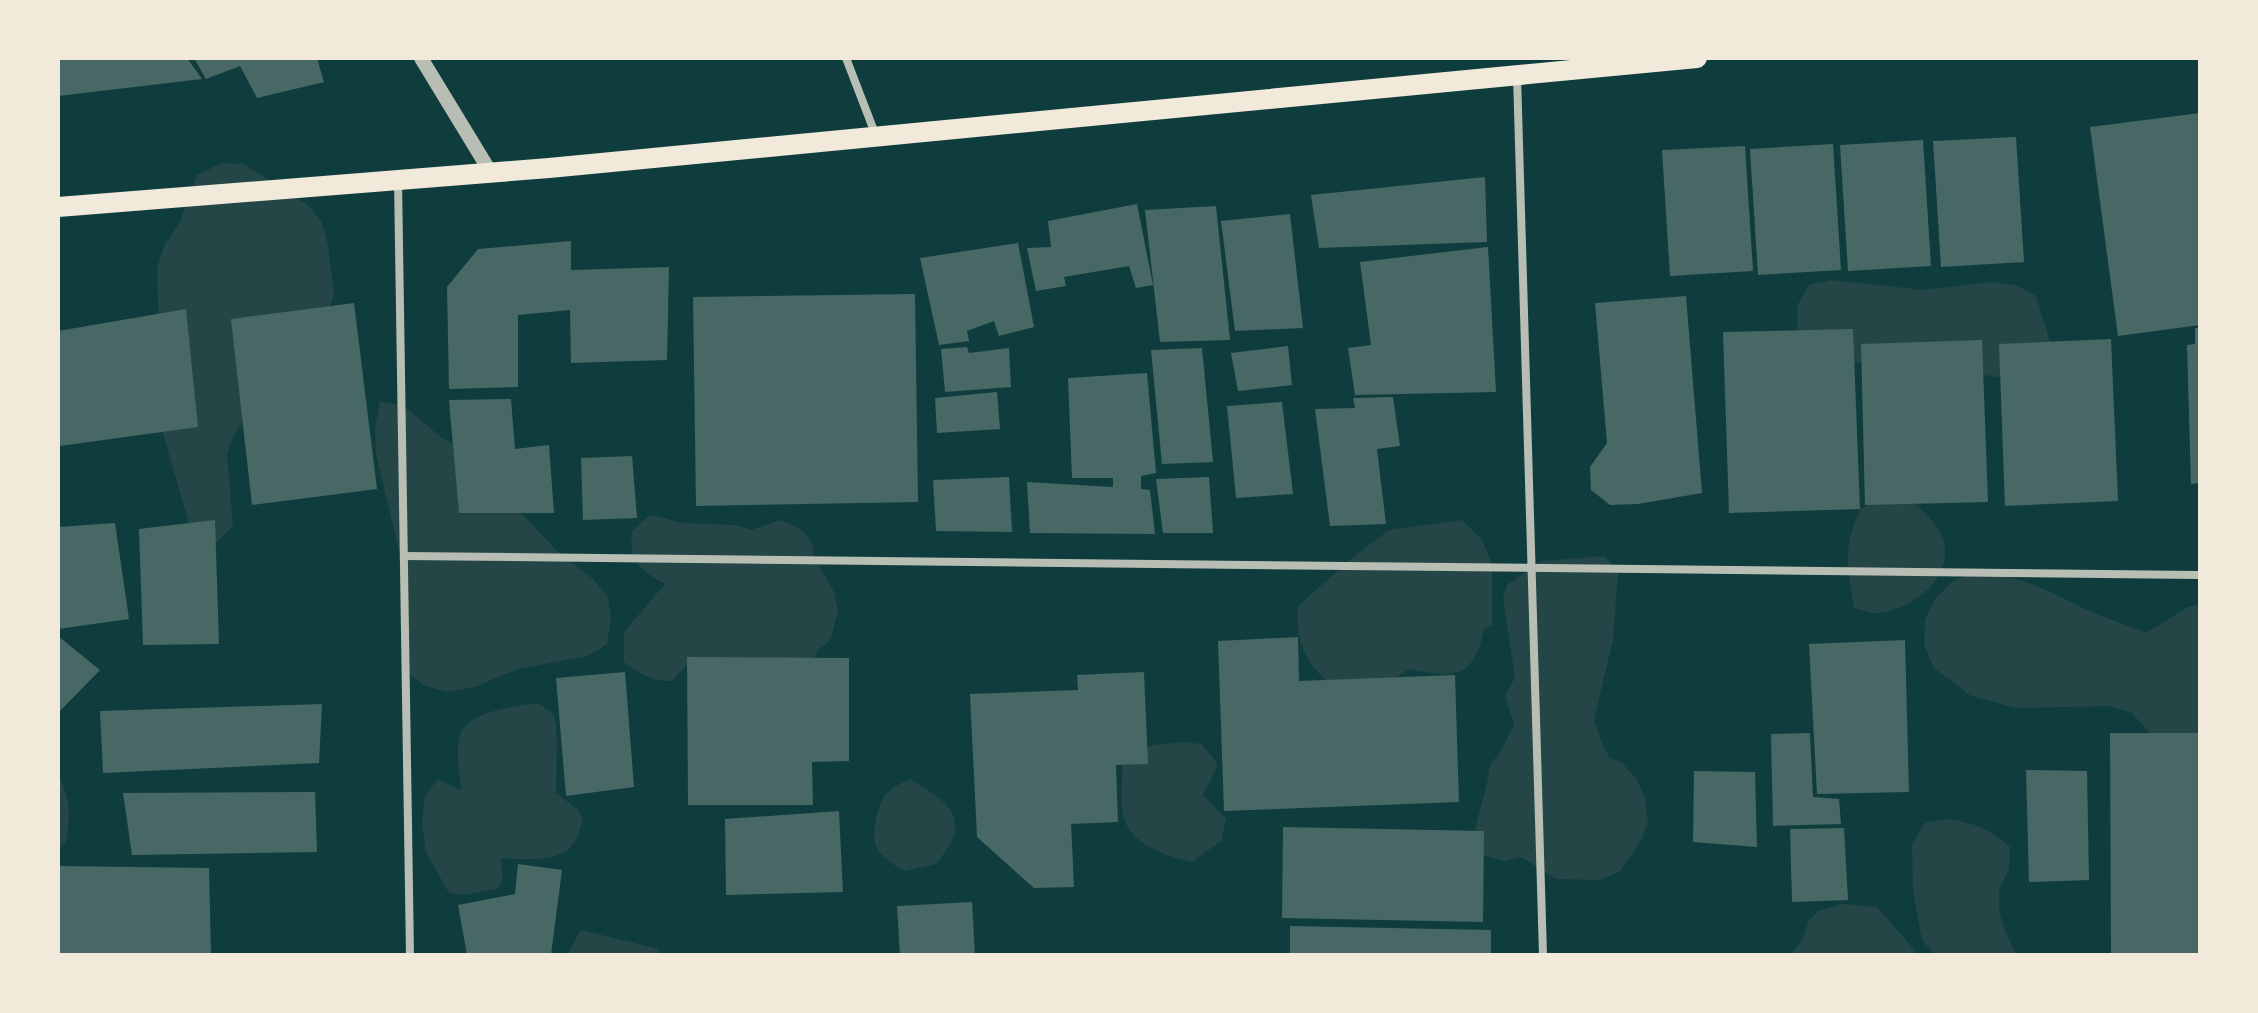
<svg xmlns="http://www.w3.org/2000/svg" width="2258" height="1013" viewBox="0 0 2258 1013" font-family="Commissioner,sans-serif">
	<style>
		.green { fill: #244646 }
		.building { fill: #486865 }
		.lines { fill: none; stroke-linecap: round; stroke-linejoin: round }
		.minor { stroke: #b8beb3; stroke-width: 8 }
		.tertiary { stroke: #b8beb3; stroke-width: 14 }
		.primary { stroke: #f1e9da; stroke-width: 20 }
	</style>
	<rect width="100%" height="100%" fill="#0f3d3e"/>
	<!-- green -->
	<g class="green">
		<path d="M222 163 244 164 308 205 322 223 328 245 334 294 327 316 235 433 227 454 233 526 216 543 193 537 154 403 160 377 157 269 164 246 179 224 197 175Z"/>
		<path d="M1831 280 1924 290 1992 282 2016 285 2036 296 2050 342 2042 365 1998 377 1885 361 1813 366 1798 351 1797 306 1809 285Z"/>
		<path d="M380 401 404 406 442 438 465 452 507 504 524 516 556 550 593 579 608 597 611 618 607 644 588 656 518 669 475 687 448 692 425 686 406 671 404 556 399 551 376 454 375 429Z"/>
		<path d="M1886 498 1909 499C1921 509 1936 522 1942 537 1957 575 1914 609 1879 613 1871 614 1862 610 1854 608 1848 566 1842 550 1860 509Z"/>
		<path d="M650 515 683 523 736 525 751 530 780 520 795 526 804 532 813 545V554L834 592 838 611 830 641 818 650 806 675 688 663 672 681C653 681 638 674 624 662V632L665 584C640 571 629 560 632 531Z"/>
		<path d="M1462 520 1482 540 1492 564V626L1484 629C1474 680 1453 678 1409 669L1395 678 1332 687C1304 659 1296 645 1298 606L1352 558 1389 530Z"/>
		<path d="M1605 556 1618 572 1613 640 1594 720 1604 748 1610 758 1622 763 1636 778 1645 798 1648 822 1641 841 1619 872 1600 880 1556 879 1521 857 1505 861 1484 855 1473 837 1487 783 1490 764 1500 753 1514 725 1505 695 1515 678 1503 598 1507 585 1542 561Z"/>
		<path d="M1973 571C2012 573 2047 590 2081 607 2102 617 2125 624 2146 633L2188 607 2200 604V776L2162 747 2132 713 2109 706 2016 708 1971 696 1934 668 1924 645 1925 620 1935 599 1952 582Z"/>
		<path d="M538 703 555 716 557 741 556 793 577 809 583 819C580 826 579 837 574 843 560 864 522 859 501 858L503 880 497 889C480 891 466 897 449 893L426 852 422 822 425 796 438 779 461 790C460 774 456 755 459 738 466 710 515 707 538 703Z"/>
		<path d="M1181 742 1202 744 1218 765 1203 795 1226 819 1222 840 1192 862C1166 856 1130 845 1123 815 1120 799 1123 776 1122 758L1131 748Z"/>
		<path d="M58 776C71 797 70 817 66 842L58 849Z"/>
		<path d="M910 779C932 793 968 810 951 842 947 850 941 857 936 864L904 871C896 866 885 859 879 852 869 839 877 802 888 792 894 786 902 783 910 779Z"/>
		<path d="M1947 819C1975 823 1988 828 2010 847L2009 869 1999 889V912L2006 934 2017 955H1935L1922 940 1913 891 1912 844 1925 823Z"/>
		<path d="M1843 904 1877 907 1919 955H1791L1804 937 1808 922 1818 911Z"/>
		<path d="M581 930 659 949V955H567Z"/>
	</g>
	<!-- building -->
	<g class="building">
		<path d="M58 58H187L202 79 58 96Z"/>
		<path d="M194 58H317L324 82 257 98 240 66 206 79Z"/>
		<path d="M2200 113V325L2118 336 2090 127Z"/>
		<path d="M2016 137 2024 262 1941 267 1933 141Z"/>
		<path d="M1923 140 1931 266 1848 271 1840 145Z"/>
		<path d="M1833 144 1841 270 1758 275 1750 149Z"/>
		<path d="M1745 146 1753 271 1670 276 1662 150Z"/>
		<path d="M1485 177 1487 242 1319 248 1311 195Z"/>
		<path d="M1137 204 1153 285 1136 288 1129 266 1064 277 1066 286 1036 291 1027 248 1051 247 1048 221Z"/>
		<path d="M1216 206 1230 340 1160 342 1145 210Z"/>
		<path d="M1290 214 1303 328 1235 331 1221 221Z"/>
		<path d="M571 241V270L669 267 667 360 571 363 570 310 518 315V387L449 389 447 287 478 249Z"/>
		<path d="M1018 243 1034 327 999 336 994 321 967 331 969 341 939 345 920 258Z"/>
		<path d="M1488 247 1496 392 1355 395 1348 348 1371 345 1360 262Z"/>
		<path d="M915 294 918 502 696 506 693 297Z"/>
		<path d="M1686 296 1702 493 1638 504 1610 505 1591 490 1590 467 1607 443 1595 303Z"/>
		<path d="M354 303 377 489 252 505 231 319Z"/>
		<path d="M186 309 198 427 60 446 58 331Z"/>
		<path d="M2195 328H2200V483L2191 484 2187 345 2195 344Z"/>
		<path d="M1853 329 1860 509 1729 513 1723 332Z"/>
		<path d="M2111 339 2118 501 2005 506 1999 344Z"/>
		<path d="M1982 340 1988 502 1865 505 1861 344Z"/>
		<path d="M1288 346 1292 385 1238 391 1231 353Z"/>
		<path d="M967 347 969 353 1009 348 1011 387 945 392 941 349Z"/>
		<path d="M1202 348 1213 462 1162 464 1151 350Z"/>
		<path d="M1147 373 1156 473 1141 476V489L1150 490 1155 534 1030 533 1027 482 1113 487V478H1072L1068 378Z"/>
		<path d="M997 392 1000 429 937 433 935 398Z"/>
		<path d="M1393 397 1400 446 1377 449 1386 524 1330 526 1315 409 1355 408 1353 398Z"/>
		<path d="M511 399 515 449 549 445 554 513H459L449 400Z"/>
		<path d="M1282 402 1293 494 1236 498 1227 406Z"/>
		<path d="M632 456 637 518 583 520 581 458Z"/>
		<path d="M1009 477 1012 532 936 531 933 480Z"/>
		<path d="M1209 477 1213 533H1163L1156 479Z"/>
		<path d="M215 520 219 644 143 645 139 529Z"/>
		<path d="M115 523 129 619 58 629V527Z"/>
		<path d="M58 636 100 670 58 713Z"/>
		<path d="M1298 637 1299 681 1455 675 1459 802 1224 811 1218 641Z"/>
		<path d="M1905 640 1909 792 1817 794 1809 644Z"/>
		<path d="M687 657 849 658V761L812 762 813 805H688Z"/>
		<path d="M625 672 634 787 566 796 556 678Z"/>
		<path d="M1144 672 1148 764 1116 765 1118 822 1071 824 1074 887 1034 888 977 837 970 694 1078 690 1077 675Z"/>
		<path d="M322 704 319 763 103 773 100 711Z"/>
		<path d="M1810 733 1813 797 1839 799 1841 824 1773 826 1771 734Z"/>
		<path d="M2110 733H2200V955H2111Z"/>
		<path d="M2026 770 2087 771 2089 880 2029 882Z"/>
		<path d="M1694 771 1755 772 1757 847 1693 842Z"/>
		<path d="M315 792 317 852 132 855 123 793Z"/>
		<path d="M839 811 843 892 726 895 725 819Z"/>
		<path d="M1283 827 1484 831 1483 922 1282 918Z"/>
		<path d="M1844 828 1848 900 1792 902 1790 829Z"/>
		<path d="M518 864 562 870 551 955H467L458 905 515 894Z"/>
		<path d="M58 866 209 868 211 955H58Z"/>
		<path d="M972 902 975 955H900L897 906Z"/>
		<path d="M1290 926 1491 930V955H1290Z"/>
	</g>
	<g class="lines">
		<!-- minor -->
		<g class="minor">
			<path d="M846 58 876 136"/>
			<path d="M1517 76 1543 955"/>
			<path d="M398 180 410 955"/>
			<path d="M404 556 2200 575"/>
		</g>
		<!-- tertiary -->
		<path class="tertiary" d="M421 58 491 173"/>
		<!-- primary -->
		<path class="primary" d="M58 207 549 168 1697 58"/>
	</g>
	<!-- border -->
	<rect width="2258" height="1013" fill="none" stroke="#f1e9da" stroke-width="120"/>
</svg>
